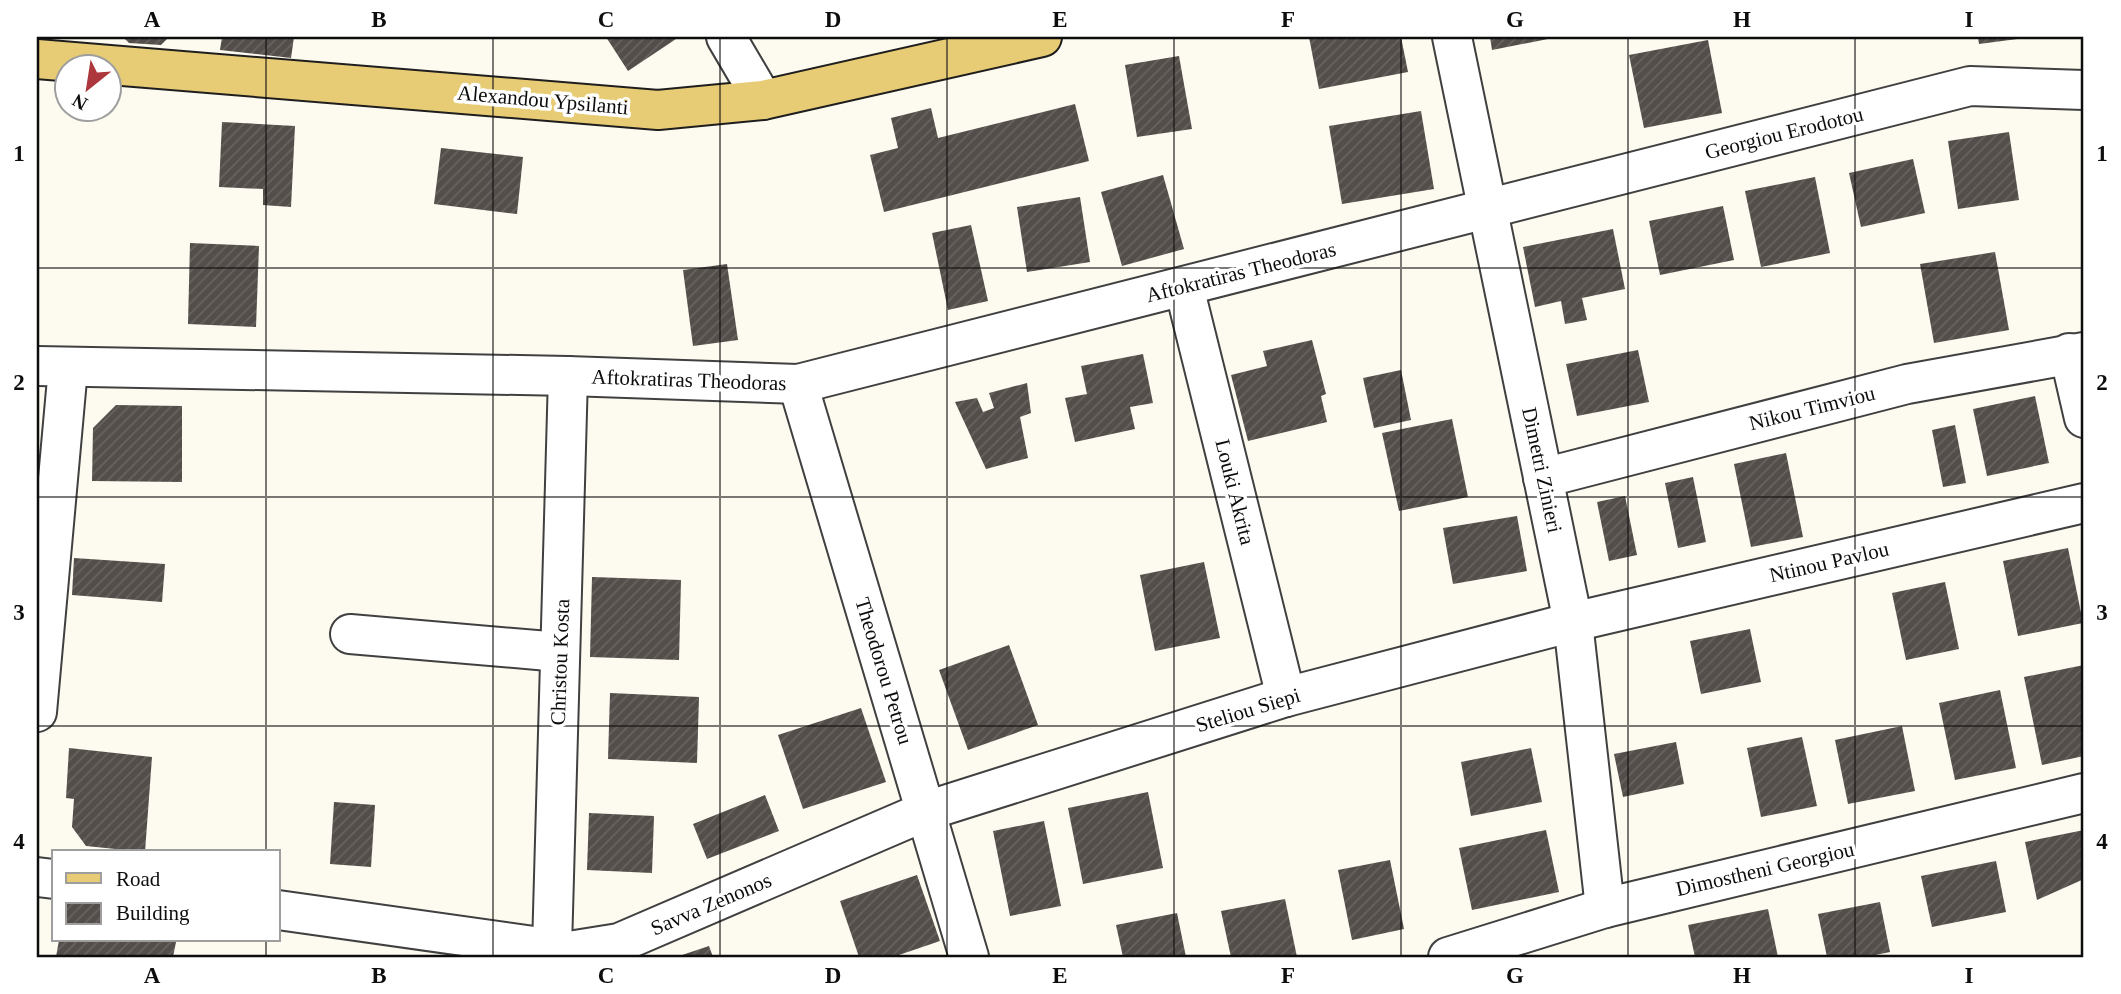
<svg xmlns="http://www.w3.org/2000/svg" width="2121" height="994" viewBox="0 0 2121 994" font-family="Georgia,serif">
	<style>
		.building { fill: url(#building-hatch) }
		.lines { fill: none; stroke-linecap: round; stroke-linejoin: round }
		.minor-casing { stroke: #404040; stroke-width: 42 }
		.major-casing { stroke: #1e1e1e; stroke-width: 42 }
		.minor { stroke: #fff; stroke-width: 38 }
		.major { stroke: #e7cb75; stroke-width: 38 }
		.grid { fill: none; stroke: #0d0d0d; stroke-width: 2; stroke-opacity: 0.55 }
		.labels { text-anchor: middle; stroke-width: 7; stroke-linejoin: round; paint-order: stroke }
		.street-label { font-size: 21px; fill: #0d0d0d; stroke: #fff }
		.neatline { fill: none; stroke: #0d0d0d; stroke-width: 2.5 }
		.grid-label { font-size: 23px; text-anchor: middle; font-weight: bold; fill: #0d0d0d }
	</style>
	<defs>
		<pattern id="building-hatch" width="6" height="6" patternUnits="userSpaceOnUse" patternTransform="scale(1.75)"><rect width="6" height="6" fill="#544e4b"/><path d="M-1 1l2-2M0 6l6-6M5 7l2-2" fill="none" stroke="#686360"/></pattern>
	</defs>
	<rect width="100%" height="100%" fill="#fdfaef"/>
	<!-- building -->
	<g class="building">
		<path d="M123 37H169L161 45 129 43Z"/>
		<path d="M222 37H294L291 58 220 50Z"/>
		<path d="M606 37H679L628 71Z"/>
		<path d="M1309 37H1401L1408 72 1319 89Z"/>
		<path d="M1490 37H1553V38L1492 50Z"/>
		<path d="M1978 37H2024L2025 38 1979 44Z"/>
		<path d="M1708 40 1722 113 1644 128 1629 55Z"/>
		<path d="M1179 56 1192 129 1137 137 1125 65Z"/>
		<path d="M1075 104 1089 161 884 212 870 155 898 148 891 118 931 108 938 138Z"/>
		<path d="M1421 111 1434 189 1342 204 1329 126Z"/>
		<path d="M222 122 295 126 291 207 263 205V189L219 187Z"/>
		<path d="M2009 132 2019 200 1958 209 1948 141Z"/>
		<path d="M441 148 523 157 517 214 434 204Z"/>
		<path d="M1913 159 1925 213 1861 227 1849 173Z"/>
		<path d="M1163 175 1184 249 1122 266 1101 192Z"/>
		<path d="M1815 177 1830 253 1761 267 1745 191Z"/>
		<path d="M1080 197 1090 262 1027 272 1017 207Z"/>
		<path d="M1723 206 1734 260 1660 275 1649 221Z"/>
		<path d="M971 225 988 301 948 310 932 233Z"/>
		<path d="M1613 229 1625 289 1582 298 1587 320 1565 324 1561 301 1535 307 1523 247Z"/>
		<path d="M190 243 259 246 256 327 188 324Z"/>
		<path d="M1995 252 2009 330 1934 343 1920 264Z"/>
		<path d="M727 264 738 340 693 346 683 270Z"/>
		<path d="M1312 340 1326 394 1321 396 1327 422 1248 441 1231 375 1267 366 1263 351Z"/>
		<path d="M1638 350 1649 402 1577 416 1566 364Z"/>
		<path d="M1143 354 1153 403 1130 407 1135 429 1075 442 1065 398 1087 394 1081 366Z"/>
		<path d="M1401 370 1411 420 1374 428 1363 378Z"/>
		<path d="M1027 383 1031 413 1020 417 1028 458 986 469 955 402 977 398 983 412 994 408 989 393Z"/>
		<path d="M2035 396 2049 463 1987 476 1973 409Z"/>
		<path d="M116 405 182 406V482L92 481 93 428Z"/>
		<path d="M1452 419 1468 497 1399 511 1382 433Z"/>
		<path d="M1955 425 1966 483 1943 487 1932 430Z"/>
		<path d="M1786 453 1803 537 1751 547 1734 464Z"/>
		<path d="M1693 477 1706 542 1678 548 1665 483Z"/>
		<path d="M1625 496 1637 555 1609 561 1597 502Z"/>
		<path d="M1517 516 1527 571 1453 584 1443 528Z"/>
		<path d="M2068 548 2083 623 2018 636 2003 561Z"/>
		<path d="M74 558 165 564 162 602 72 595Z"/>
		<path d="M1204 562 1220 638 1155 651 1140 575Z"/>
		<path d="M592 577 681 580 679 660 590 657Z"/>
		<path d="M1945 582 1959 649 1906 660 1892 593Z"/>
		<path d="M1750 629 1761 682 1701 694 1690 641Z"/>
		<path d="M1009 645 1038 725 968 750 939 670Z"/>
		<path d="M2084 665V756L2042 765 2024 677Z"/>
		<path d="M2000 690 2016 768 1955 780 1939 703Z"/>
		<path d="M610 693 699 697 697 763 608 759Z"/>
		<path d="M861 708 886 782 803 809 778 735Z"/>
		<path d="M1902 726 1915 791 1848 804 1835 740Z"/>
		<path d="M1802 737 1817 806 1761 817 1747 748Z"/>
		<path d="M1676 742 1684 784 1623 797 1614 754Z"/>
		<path d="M69 748 152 757 145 852 86 846 72 827 74 799 66 798Z"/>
		<path d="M1531 748 1542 802 1471 816 1461 762Z"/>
		<path d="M1148 792 1163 868 1083 884 1068 808Z"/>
		<path d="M765 795 779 831 707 859 693 824Z"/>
		<path d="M334 802 375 805 371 867 330 864Z"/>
		<path d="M589 813 654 816 652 873 587 870Z"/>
		<path d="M1044 821 1061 906 1010 916 993 831Z"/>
		<path d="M1546 830 1559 892 1472 910 1459 848Z"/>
		<path d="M2084 830V879L2037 900 2025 842Z"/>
		<path d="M1390 860 1404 929 1352 940 1338 870Z"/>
		<path d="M1996 861 2006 912 1932 927 1921 876Z"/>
		<path d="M917 875 940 941 893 957H859L840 901Z"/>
		<path d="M1285 899 1297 957H1231L1221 911Z"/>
		<path d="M1880 902 1890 952 1866 957H1827L1818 914Z"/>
		<path d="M1768 909 1778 957H1695L1688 925Z"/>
		<path d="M1177 913 1186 957H1123L1116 925Z"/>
		<path d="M59 940H166L176 942 173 957H56Z"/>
		<path d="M709 946 713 957H676Z"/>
	</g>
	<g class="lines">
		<!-- minor casing -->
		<g class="minor-casing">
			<g id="minor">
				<path d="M726 37 763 100"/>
				<path d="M1452 37 1573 622 1605 908"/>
				<path d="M1184 287 1286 697"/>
				<path d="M2069 353 2084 418"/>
				<path d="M37 366 568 376 798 384 1970 86 2084 90"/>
				<path d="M798 384 969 957"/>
				<path d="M1543 478 1907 384 2084 352"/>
				<path d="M350 634 560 652"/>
				<path d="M37 712 68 368"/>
				<path d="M37 877 54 879"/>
				<path d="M278 910 569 951 619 943 926 811 1286 697 1573 622 2084 503"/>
				<path d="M552 948 568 376"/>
				<path d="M1448 957 1605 908 2084 793"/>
			</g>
		</g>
		<!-- major casing -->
		<g class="major-casing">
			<path id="major" d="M37 59 658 110 763 100 1042 37"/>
		</g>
		<!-- minor -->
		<use href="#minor" class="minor"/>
		<!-- major -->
		<use href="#major" class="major"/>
	</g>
	<!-- grid -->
	<path class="grid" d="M266 37V852M493 37V957M720 37V957M947 37V957M1174 37V957M1401 37V957M1628 37V957M1855 37V957M37 268H2084M37 497H2084M37 726H2084M266 940V957"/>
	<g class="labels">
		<!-- street labels -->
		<g class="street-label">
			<text transform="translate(543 100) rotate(5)" y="7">Alexandou Ypsilanti</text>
			<text transform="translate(1784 133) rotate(-14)" y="7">Georgiou Erodotou</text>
			<text transform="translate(1241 272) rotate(-14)" y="7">Aftokratiras Theodoras</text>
			<text transform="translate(689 380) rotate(2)" y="7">Aftokratiras Theodoras</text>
			<text transform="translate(1812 408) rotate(-14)" y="7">Nikou Timviou</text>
			<text transform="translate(1542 470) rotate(78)" y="7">Dimetri Zinieri</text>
			<text transform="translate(1235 492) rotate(76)" y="7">Louki Akrita</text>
			<text transform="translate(1829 562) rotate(-13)" y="7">Ntinou Pavlou</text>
			<text transform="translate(560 662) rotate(-88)" y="7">Christou Kosta</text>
			<text transform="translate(884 671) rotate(73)" y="7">Theodorou Petrou</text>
			<text transform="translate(1248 710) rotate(-17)" y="7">Steliou Siepi</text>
			<text transform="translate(1765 869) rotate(-13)" y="7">Dimostheni Georgiou</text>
			<text transform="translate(711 904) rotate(-23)" y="7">Savva Zenonos</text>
		</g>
	</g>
	<!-- border -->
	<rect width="2121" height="994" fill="none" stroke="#ffffff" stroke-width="77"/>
	<!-- legend -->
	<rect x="52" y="850" width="228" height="91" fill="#ffffff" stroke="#9e9e9e" stroke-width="2"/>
	<rect x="66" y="873" width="35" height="10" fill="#e7cb75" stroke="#9e9e9e" stroke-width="2"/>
	<text x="116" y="886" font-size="21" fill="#0d0d0d">Road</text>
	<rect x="66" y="903" width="35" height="21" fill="url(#building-hatch)" stroke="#9e9e9e" stroke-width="2"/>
	<text x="116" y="920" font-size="21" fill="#0d0d0d">Building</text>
	<!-- north arrow -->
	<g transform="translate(88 88) rotate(210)"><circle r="33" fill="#ffffff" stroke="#9e9e9e" stroke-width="2"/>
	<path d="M0-5L12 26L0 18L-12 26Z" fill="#ac373d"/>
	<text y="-10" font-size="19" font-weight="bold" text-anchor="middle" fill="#0d0d0d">N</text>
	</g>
	<rect x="38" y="38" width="2044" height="918" class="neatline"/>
	<g class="grid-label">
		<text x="152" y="27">A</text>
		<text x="379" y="27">B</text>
		<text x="606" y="27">C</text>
		<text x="833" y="27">D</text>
		<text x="1060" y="27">E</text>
		<text x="1288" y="27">F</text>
		<text x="1515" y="27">G</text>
		<text x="1742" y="27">H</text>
		<text x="1969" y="27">I</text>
		<text x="19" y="161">1</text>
		<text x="2102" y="161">1</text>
		<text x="19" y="390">2</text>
		<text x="2102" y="390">2</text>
		<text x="19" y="620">3</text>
		<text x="2102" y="620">3</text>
		<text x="19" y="849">4</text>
		<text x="2102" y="849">4</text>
		<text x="152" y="983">A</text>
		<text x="379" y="983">B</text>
		<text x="606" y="983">C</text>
		<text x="833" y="983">D</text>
		<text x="1060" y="983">E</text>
		<text x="1288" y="983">F</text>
		<text x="1515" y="983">G</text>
		<text x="1742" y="983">H</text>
		<text x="1969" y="983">I</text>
	</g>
</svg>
